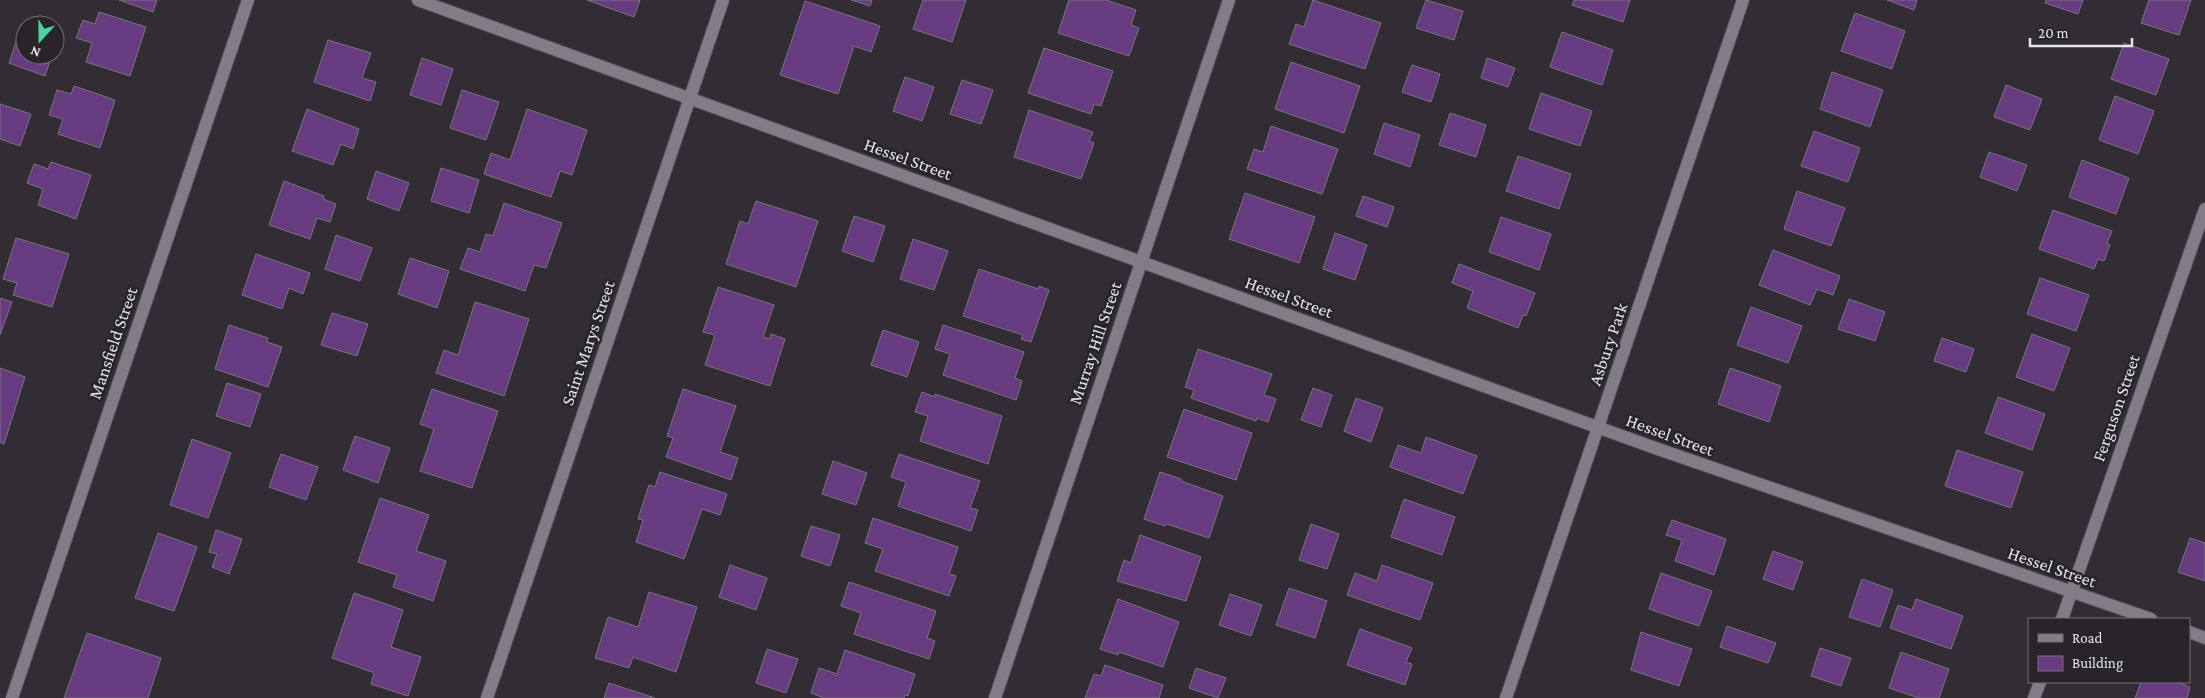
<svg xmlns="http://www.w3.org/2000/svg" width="2205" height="698" viewBox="0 0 2205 698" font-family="'Crimson Pro',serif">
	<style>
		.building { fill: #673b7f; stroke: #79747c }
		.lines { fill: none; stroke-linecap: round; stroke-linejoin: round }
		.minor-casing { stroke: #4f4b51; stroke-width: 14 }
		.minor { stroke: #817c85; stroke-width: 12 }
		.labels { text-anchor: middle; stroke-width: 5; stroke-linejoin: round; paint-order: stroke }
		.street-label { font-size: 18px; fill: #e5e3e7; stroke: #28242a }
	</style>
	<rect width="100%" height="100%" fill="#322d34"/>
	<!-- building -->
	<g class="building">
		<path d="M119 0H157L153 12Z"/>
		<path d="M587 0H640L634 17Z"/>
		<path d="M851 0H872L870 6Z"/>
		<path d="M923 0H966L952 42 913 29Z"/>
		<path d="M1069 0H1106L1136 10 1131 25 1139 28 1129 56 1058 33Z"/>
		<path d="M1313 0 1381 23 1365 69 1289 44 1296 24 1304 27Z"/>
		<path d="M1426 0 1463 11 1454 40 1416 28Z"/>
		<path d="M1574 0H1630L1623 22 1572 5Z"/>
		<path d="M1887 0H1917L1914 10Z"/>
		<path d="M2046 0H2083L2078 14 2045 3Z"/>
		<path d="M2149 0H2191L2179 35 2141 23Z"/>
		<path d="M805 1 880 26 871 52 854 46 838 94 780 75Z"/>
		<path d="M99 12 146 27 130 76 86 62 92 43 76 38 83 20 95 24Z"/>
		<path d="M1855 13 1905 31 1892 69 1841 51Z"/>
		<path d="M20 30 25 32V55H52L45 76 9 63Z"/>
		<path d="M1562 32 1613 50 1602 85 1550 67Z"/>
		<path d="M328 40 371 53 362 78 376 82 370 101 314 82Z"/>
		<path d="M2124 43 2169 59 2156 95 2111 79Z"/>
		<path d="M1044 48 1113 71 1101 106 1094 104 1091 114 1028 93Z"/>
		<path d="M422 58 453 69 441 105 410 95Z"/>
		<path d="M1487 58 1515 68 1508 87 1481 78Z"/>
		<path d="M1291 62 1360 86 1344 133 1275 109Z"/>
		<path d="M1412 65 1440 74 1431 102 1402 92Z"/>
		<path d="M1832 72 1883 90 1870 127 1820 109Z"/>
		<path d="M905 77 934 87 922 121 893 111Z"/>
		<path d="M962 80 993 90 981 124 950 114Z"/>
		<path d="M2006 85 2042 99 2030 130 1994 117Z"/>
		<path d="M74 86 115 100 100 148 58 134 63 119 49 115 57 90 71 94Z"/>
		<path d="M462 90 499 102 486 140 450 128Z"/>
		<path d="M1541 93 1592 111 1580 146 1529 129Z"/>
		<path d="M2115 96 2154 111 2138 154 2099 140Z"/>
		<path d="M0 104 31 114 20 146 0 139Z"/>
		<path d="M307 109 359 129 353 149 341 144 333 165 292 151Z"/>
		<path d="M527 109 587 130 572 175 560 171 551 197 484 174 491 153 510 160Z"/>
		<path d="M1029 110 1093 132 1089 141 1094 143 1081 179 1014 157Z"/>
		<path d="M1450 113 1486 125 1476 157 1439 145Z"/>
		<path d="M1384 123 1420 135 1410 167 1374 154Z"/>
		<path d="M1271 126 1338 149 1322 194 1247 169 1254 149 1263 152Z"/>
		<path d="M1814 131 1860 148 1848 182 1801 166Z"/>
		<path d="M1989 152 2027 165 2017 191 1980 177Z"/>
		<path d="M1518 156 1571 174 1559 209 1506 191Z"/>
		<path d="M2082 160 2129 178 2116 214 2069 197Z"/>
		<path d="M51 162 91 175 76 219 38 205 43 189 27 183 34 164 48 169Z"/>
		<path d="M441 168 479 180 469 213 431 201Z"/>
		<path d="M376 171 409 183 399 211 367 199Z"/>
		<path d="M284 181 324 196 323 199 336 204 330 222 317 218 310 239 269 225Z"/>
		<path d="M1797 191 1845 208 1831 246 1784 229Z"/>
		<path d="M1245 193 1315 217 1299 263 1229 239Z"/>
		<path d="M1363 196 1394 207 1387 227 1356 216Z"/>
		<path d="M756 201 818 221 796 287 726 264 740 221 748 224Z"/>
		<path d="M504 203 562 223 546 268 534 265 525 291 460 269 468 248 480 252 486 234 493 236Z"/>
		<path d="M2053 210 2112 231 2107 243 2110 245 2104 261 2098 259 2094 269 2039 249Z"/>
		<path d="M854 216 885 226 873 262 842 251Z"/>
		<path d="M1501 217 1551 234 1539 270 1489 252Z"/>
		<path d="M1335 233 1367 245 1355 280 1323 269Z"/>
		<path d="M336 235 372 248 360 281 325 269Z"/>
		<path d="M16 238 69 254 52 307 13 295 17 283 3 279Z"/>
		<path d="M913 239 948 251 934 290 900 279Z"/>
		<path d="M1773 250 1840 276 1833 295 1817 289 1810 305 1759 285Z"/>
		<path d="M256 254 310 273 303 294 289 288 282 309 242 295Z"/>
		<path d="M410 258 449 271 437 308 398 294Z"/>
		<path d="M1459 264 1535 293 1526 316 1523 315 1518 328 1467 308 1473 291 1452 283Z"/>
		<path d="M979 269 1038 289 1039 286 1049 290 1031 342 1021 339 1023 335 963 316Z"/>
		<path d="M2040 278 2089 295 2076 331 2027 314Z"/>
		<path d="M718 287 774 305 763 337 770 339 771 334 785 339 770 386 705 365 715 335 703 332Z"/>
		<path d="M0 298 12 302 0 335Z"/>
		<path d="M1849 299 1885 312 1875 341 1838 329Z"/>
		<path d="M475 302 529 319 504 396 436 373 444 350 458 355Z"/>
		<path d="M1751 307 1802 326 1788 363 1737 345Z"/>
		<path d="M332 313 368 324 357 356 321 345Z"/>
		<path d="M229 325 268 338 267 342 282 347 268 387 215 369Z"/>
		<path d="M943 325 1024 352 1015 378 1022 381 1016 400 943 375 950 354 935 349Z"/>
		<path d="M883 330 919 342 907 377 871 365Z"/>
		<path d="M2032 334 2070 348 2054 391 2016 377Z"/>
		<path d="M1942 338 1974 349 1966 372 1934 361Z"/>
		<path d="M1198 349 1272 374 1264 395 1276 399 1268 422 1257 418 1256 421 1191 398 1194 390 1185 387Z"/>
		<path d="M0 368 25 377 4 444 0 442Z"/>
		<path d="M1730 368 1781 386 1769 422 1718 404Z"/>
		<path d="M227 383 261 394 250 427 216 416Z"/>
		<path d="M1313 388 1332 395 1321 427 1301 420Z"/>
		<path d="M432 389 498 411 472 488 420 471 434 429 420 424Z"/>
		<path d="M683 389 736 406 720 452 738 458 731 480 666 457 673 438 667 436Z"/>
		<path d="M922 392 935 397V394L1002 416 988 464 920 441 928 416 915 412Z"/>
		<path d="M1998 397 2045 414 2032 450 1985 433Z"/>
		<path d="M1356 398 1383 408 1371 442 1344 431Z"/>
		<path d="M1184 409 1252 433 1236 480 1167 457Z"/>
		<path d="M355 436 390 448 378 483 343 470Z"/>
		<path d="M1426 437 1477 456 1463 494 1390 467 1398 445 1421 453Z"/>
		<path d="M192 439 231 453 208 518 170 505Z"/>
		<path d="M1957 450 2023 472 2011 508 1945 486Z"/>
		<path d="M281 454 318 467 306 500 269 487Z"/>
		<path d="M899 454 980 481 970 508 978 510 971 531 898 506 906 482 891 477Z"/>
		<path d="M833 461 867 473 856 505 822 494Z"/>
		<path d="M660 472 727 494 720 515 702 509 684 559 636 542 643 520 638 519 649 485 655 487Z"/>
		<path d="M1160 472 1181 479V481L1223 496 1209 538 1167 524 1165 526 1144 519Z"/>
		<path d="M380 498 429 515 416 551 446 561 433 601 393 587 397 575 358 562Z"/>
		<path d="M1404 499 1455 517 1442 555 1391 537Z"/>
		<path d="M873 518 958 547 949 574 956 576 949 596 875 571 883 549 865 543Z"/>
		<path d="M1672 520 1726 539 1714 575 1675 561 1682 540 1666 535Z"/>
		<path d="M1311 524 1339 534 1327 569 1299 560Z"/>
		<path d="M811 526 840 535 830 566 801 556Z"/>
		<path d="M216 530 242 539 229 574 212 567 217 554 209 552Z"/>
		<path d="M158 533 197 547 174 611 135 598Z"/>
		<path d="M1140 535 1201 557 1186 601 1117 581 1124 560 1131 563Z"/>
		<path d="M2190 538 2205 543V581L2178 572Z"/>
		<path d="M1773 551 1803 562 1793 590 1763 579Z"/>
		<path d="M730 565 767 578 756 610 719 597Z"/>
		<path d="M1382 565 1433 583 1420 620 1347 595 1355 573 1377 581Z"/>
		<path d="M1661 573 1712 591 1699 626 1649 609Z"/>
		<path d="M1862 579 1893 590 1880 627 1849 617Z"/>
		<path d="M849 582 936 611 927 638 935 641 929 659 854 634 861 613 841 606Z"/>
		<path d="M1289 588 1327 601 1315 638 1276 625Z"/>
		<path d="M649 592 697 607 676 672 633 657 629 668 595 658 608 617 638 627Z"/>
		<path d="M354 593 403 610 391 647 421 657 408 696 371 684 374 674 372 672 332 658Z"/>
		<path d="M1230 594 1262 605 1251 636 1219 625Z"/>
		<path d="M1118 599 1179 622 1163 667 1119 652 1118 655 1100 649Z"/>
		<path d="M1916 599 1963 616 1951 649 1890 628 1898 605 1912 610Z"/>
		<path d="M1727 626 1776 643 1768 663 1720 647Z"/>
		<path d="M1360 629 1412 648 1406 662 1412 664 1405 685 1347 665Z"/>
		<path d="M1641 632 1692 649 1679 686 1631 670Z"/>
		<path d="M87 633 161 658 148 698H64Z"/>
		<path d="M1820 648 1851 658 1841 686 1811 676Z"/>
		<path d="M767 649 798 659 786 693 756 683Z"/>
		<path d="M845 650 915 674 908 696 905 695 904 698H824L811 693 819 668 837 674Z"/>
		<path d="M1901 652 1949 669 1939 698H1919L1889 688Z"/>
		<path d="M1105 665 1163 685 1159 698H1085L1094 674 1101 676Z"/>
		<path d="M1196 668 1226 678 1218 698 1189 688Z"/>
		<path d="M2141 682H2177L2190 687 2187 698H2135Z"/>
		<path d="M609 683 655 698H604Z"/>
	</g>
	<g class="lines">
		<!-- minor casing -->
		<g class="minor-casing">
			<g id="minor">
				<path d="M418 0 1655 448 2151 619"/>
				<path d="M2062 619 2205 209"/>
				<path d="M2189 632 2205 638"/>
				<path d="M12 698 248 0"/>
				<path d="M487 698 723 0"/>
				<path d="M995 698 1229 0"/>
				<path d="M1506 698 1743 0"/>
				<path d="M2034 698 2040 682"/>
			</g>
		</g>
		<!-- minor -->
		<use href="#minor" class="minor"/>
	</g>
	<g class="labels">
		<!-- street labels -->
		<g class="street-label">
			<text transform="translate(908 159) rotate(20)" y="6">Hessel Street</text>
			<text transform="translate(1289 297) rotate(20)" y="6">Hessel Street</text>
			<text transform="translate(113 343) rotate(-71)" y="6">Mansfield Street</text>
			<text transform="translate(588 343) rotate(-71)" y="6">Saint Marys Street</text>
			<text transform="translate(1095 343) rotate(-71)" y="6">Murray Hill Street</text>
			<text transform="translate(1608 344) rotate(-71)" y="6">Asbury Park</text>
			<text transform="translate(2116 408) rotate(-71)" y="6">Ferguson Street</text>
			<text transform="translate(1670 435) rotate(20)" y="6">Hessel Street</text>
			<text transform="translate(2052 567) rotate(19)" y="6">Hessel Street</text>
		</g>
	</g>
	<!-- legend -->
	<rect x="2028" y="618" width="162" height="65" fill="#28242a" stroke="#747076"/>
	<rect x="2038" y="634" width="25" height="8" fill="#817c85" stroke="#747076"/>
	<text x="2072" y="643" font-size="15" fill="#e5e3e7">Road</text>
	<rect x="2038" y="656" width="25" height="15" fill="#673b7f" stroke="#747076"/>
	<text x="2072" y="668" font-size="15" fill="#e5e3e7">Building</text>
	<!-- north arrow -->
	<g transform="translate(40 40) rotate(201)"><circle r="24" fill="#28242a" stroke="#747076"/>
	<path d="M0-4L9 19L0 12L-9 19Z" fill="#4bd49c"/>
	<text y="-8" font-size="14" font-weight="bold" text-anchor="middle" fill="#e5e3e7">N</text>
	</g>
	<!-- scale -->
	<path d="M2030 38v8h102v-8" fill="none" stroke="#e5e3e7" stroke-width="2.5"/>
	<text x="2038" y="38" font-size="15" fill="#e5e3e7" stroke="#28242a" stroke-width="4" paint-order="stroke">20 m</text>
</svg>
